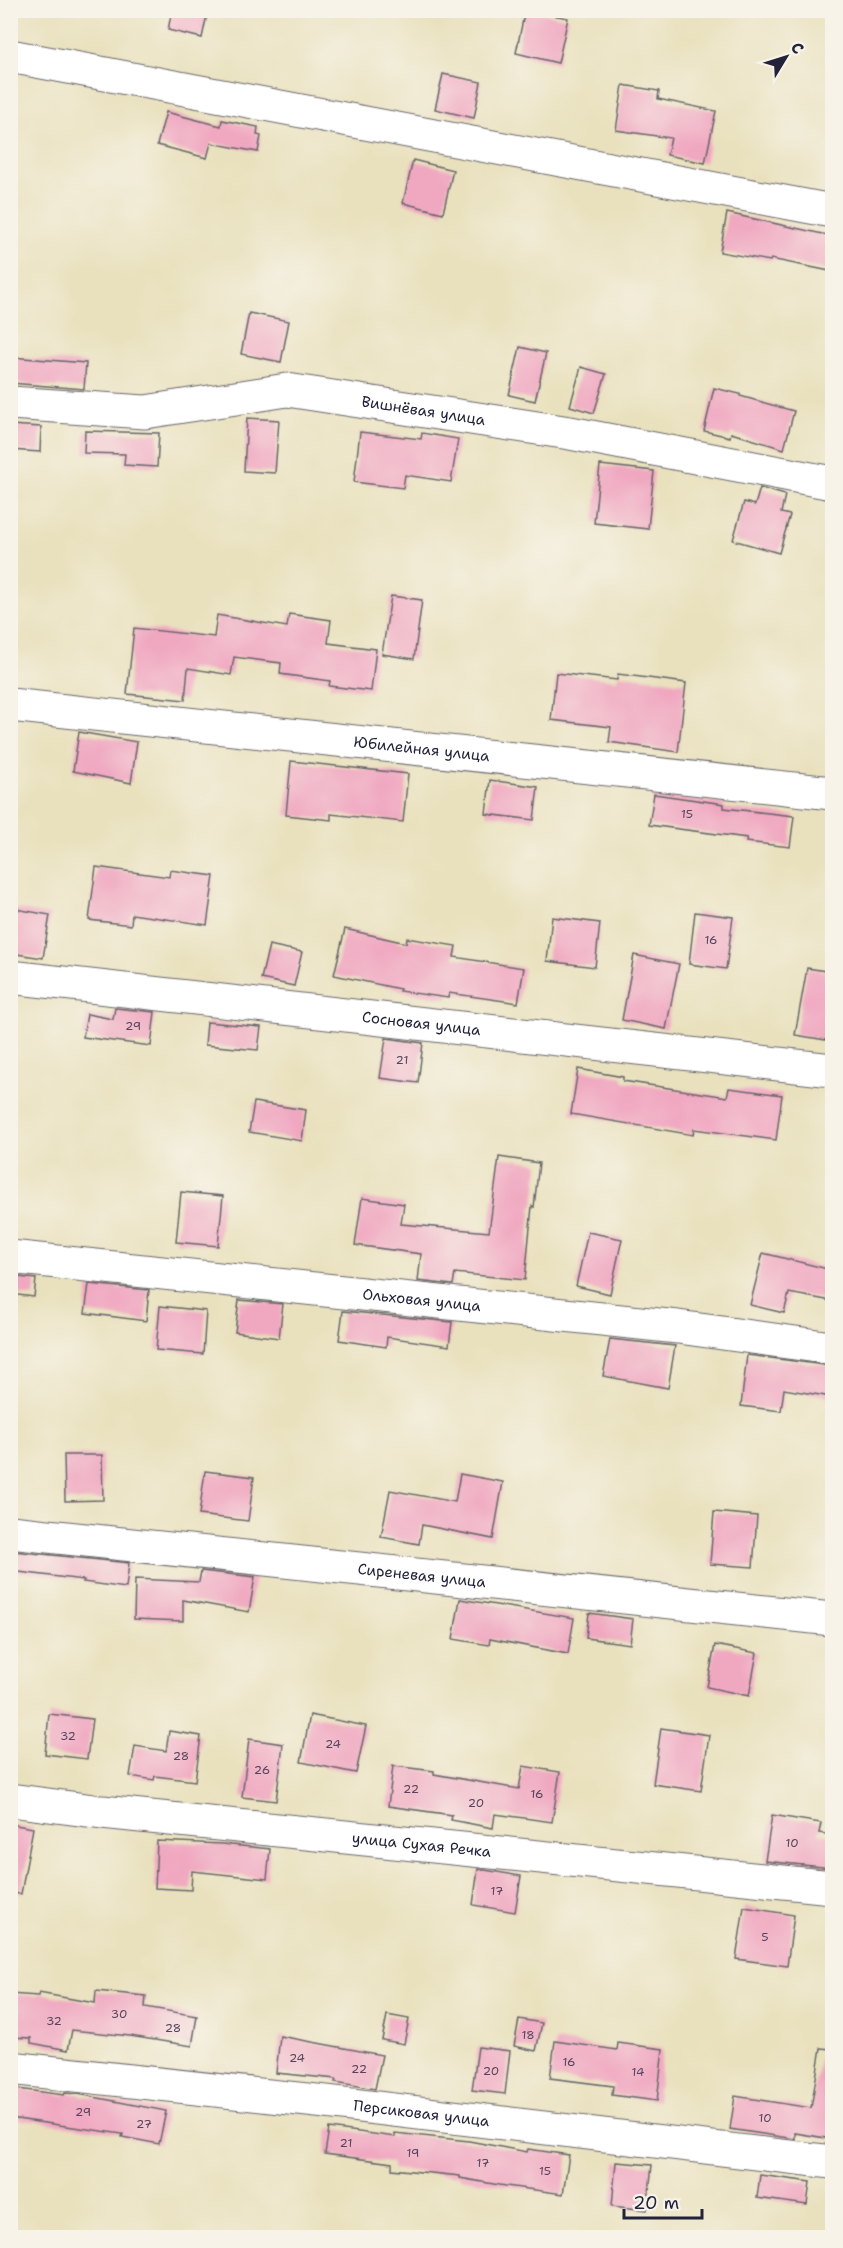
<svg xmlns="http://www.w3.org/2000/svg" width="843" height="2248" viewBox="0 0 843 2248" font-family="'Shantell Sans',sans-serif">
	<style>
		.building { fill: #f0a8c1 }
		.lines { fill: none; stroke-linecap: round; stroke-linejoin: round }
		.minor-casing { stroke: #686569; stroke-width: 35 }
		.minor { stroke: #fff; stroke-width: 33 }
		.labels { text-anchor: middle; stroke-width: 6; stroke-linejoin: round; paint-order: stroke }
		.number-label { font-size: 12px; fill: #56445c }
		.street-label { font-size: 15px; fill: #22223b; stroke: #f7f3e8 }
	</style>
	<rect width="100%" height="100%" fill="#f7f3e8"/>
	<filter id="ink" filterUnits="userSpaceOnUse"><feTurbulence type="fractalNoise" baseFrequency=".0167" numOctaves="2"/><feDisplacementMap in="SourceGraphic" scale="12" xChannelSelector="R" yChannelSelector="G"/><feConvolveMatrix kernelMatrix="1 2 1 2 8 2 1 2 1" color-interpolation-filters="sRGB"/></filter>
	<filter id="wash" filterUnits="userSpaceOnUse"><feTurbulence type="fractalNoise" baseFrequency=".008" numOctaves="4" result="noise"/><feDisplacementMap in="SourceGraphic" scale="24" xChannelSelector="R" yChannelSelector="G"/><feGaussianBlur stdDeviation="1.35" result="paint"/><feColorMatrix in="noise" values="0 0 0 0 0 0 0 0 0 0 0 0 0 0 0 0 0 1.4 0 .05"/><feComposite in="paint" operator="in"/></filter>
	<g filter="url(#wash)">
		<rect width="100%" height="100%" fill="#e9e1be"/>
		<g id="blocks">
			<!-- building -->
			<g class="building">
				<path d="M172 10H208L202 38 168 30Z"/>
				<path d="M525 10 568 18 558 63 516 53Z"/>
				<path d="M443 74 481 82 474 118 435 109Z"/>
				<path d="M623 85 659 91 658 99 716 111 705 163 667 155 671 138 616 130Z"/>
				<path d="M166 112 221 126 222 120 258 127 257 135 261 136 258 152 211 143 207 158 157 145Z"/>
				<path d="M413 160 453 170 443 213 403 203Z"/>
				<path d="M727 213 832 236 830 271 771 259 770 261 720 252Z"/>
				<path d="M249 313 289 321 281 362 241 354Z"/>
				<path d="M520 347 546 353 535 401 509 395Z"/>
				<path d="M10 357 86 363 84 389 10 383Z"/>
				<path d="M581 367 606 374 594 413 570 406Z"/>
				<path d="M714 388 740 394V396L794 411 784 449 731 433 730 437 704 431Z"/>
				<path d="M247 418 279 420 275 473 244 471Z"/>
				<path d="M10 425 41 427 40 452 10 450Z"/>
				<path d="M85 431 159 433 157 467 124 465 125 454 84 453Z"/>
				<path d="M360 432 421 439 422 433 458 439 451 482 405 475 403 488 354 482Z"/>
				<path d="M600 465 654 471 648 529 594 523Z"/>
				<path d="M760 488 785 495 781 513 790 515 779 553 733 540 744 502 755 505Z"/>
				<path d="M391 596 422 600 414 659 382 654Z"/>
				<path d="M289 614 331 620 328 643 376 649 371 691 329 686 330 681 280 674 281 663 234 657 231 675 188 668 185 700 127 694 134 628 214 637 217 615 287 627Z"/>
				<path d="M556 673 617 680 618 674 686 683 678 752 609 742 611 727 551 720Z"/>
				<path d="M79 732 137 742 131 783 73 771Z"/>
				<path d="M291 761 408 774 403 822 331 814V820L286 815Z"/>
				<path d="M490 780 538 787 534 820 486 814Z"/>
				<path d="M654 794 724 804V808L794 816 790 847 746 842 747 838 649 825Z"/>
				<path d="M96 867 169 877 170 870 214 876 207 925 132 914 131 925 89 920Z"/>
				<path d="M10 908 50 915 43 958 10 953Z"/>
				<path d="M695 912 733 917 726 969 689 964Z"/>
				<path d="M552 917 600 923 595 967 547 961Z"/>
				<path d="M345 929 406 943 407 938 456 946 454 957 524 968 518 1003 449 993 448 998 399 991 400 989 334 975Z"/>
				<path d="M269 945 302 952 294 986 261 979Z"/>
				<path d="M634 955 679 964 666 1029 622 1020Z"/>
				<path d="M807 968 832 972V1041L795 1035Z"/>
				<path d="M115 1008 155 1012 151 1046 83 1037 87 1014 113 1019Z"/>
				<path d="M207 1022 261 1027 258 1050 205 1045Z"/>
				<path d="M386 1038 423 1043 418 1083 380 1078Z"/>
				<path d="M578 1069 623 1077V1081L727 1097 729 1088 782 1095 776 1140 694 1129 693 1135 571 1114Z"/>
				<path d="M254 1102 306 1110 302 1141 249 1132Z"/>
				<path d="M499 1157 539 1163 534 1207 532 1206 525 1280 455 1273 453 1285 418 1281 421 1254 355 1245 362 1198 404 1204 401 1224 489 1232Z"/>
				<path d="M181 1192 223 1196 218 1246 176 1242Z"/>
				<path d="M588 1232 622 1239 610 1294 576 1286Z"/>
				<path d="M763 1253 832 1270V1301L789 1293 784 1313 750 1305Z"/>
				<path d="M10 1276 36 1279 34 1297 10 1294Z"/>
				<path d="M89 1284 149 1290 146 1321 85 1313Z"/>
				<path d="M239 1300 283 1304 279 1338 235 1332Z"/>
				<path d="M160 1306 206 1311 203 1354 156 1350Z"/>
				<path d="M343 1311 452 1322 449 1346 387 1337 386 1347 339 1340Z"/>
				<path d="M610 1339 675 1346 668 1388 603 1376Z"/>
				<path d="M747 1355 832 1366V1397L784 1389 781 1411 741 1406Z"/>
				<path d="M64 1455H102L103 1500 65 1501Z"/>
				<path d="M205 1471 254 1477 248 1521 199 1515Z"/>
				<path d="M460 1474 503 1482 493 1539 422 1525 419 1544 381 1537 390 1490 455 1502Z"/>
				<path d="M714 1512 757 1516 753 1567 710 1564Z"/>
				<path d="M13 1551 129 1563 126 1588 83 1582 84 1580 11 1571Z"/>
				<path d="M201 1571 255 1577 249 1612 183 1600V1621L134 1619 135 1579 199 1582Z"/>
				<path d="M460 1599 574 1618 568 1654 490 1639 489 1645 453 1639Z"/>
				<path d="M589 1613 633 1619 630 1644 586 1638Z"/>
				<path d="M715 1645 757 1653 749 1696 707 1687Z"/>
				<path d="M49 1714 92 1719 87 1759 45 1754Z"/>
				<path d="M310 1715 366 1726 356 1773 301 1762Z"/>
				<path d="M661 1728 709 1735 701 1791 653 1784Z"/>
				<path d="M169 1731 201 1736 195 1781 155 1776 154 1780 130 1776 135 1746 166 1751Z"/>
				<path d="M249 1739 283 1744 276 1801 242 1797Z"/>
				<path d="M393 1766 434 1771V1774L519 1789 523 1766 560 1772 552 1822 495 1814 493 1828 451 1820 452 1815 388 1806Z"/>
				<path d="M772 1815 821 1823 819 1833 832 1835V1868L765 1861Z"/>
				<path d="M10 1824 33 1828 21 1894 10 1893Z"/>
				<path d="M157 1841 222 1844 270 1849 267 1879 192 1871 191 1890 155 1888Z"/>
				<path d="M478 1869 521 1876 515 1912 473 1905Z"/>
				<path d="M744 1907 794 1915 787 1966 736 1959Z"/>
				<path d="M96 1991 146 1996 145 2007 197 2016 192 2046 130 2036 72 2030 68 2050 31 2043V2038L10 2037V1994L38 1996 39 1993 95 2003Z"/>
				<path d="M387 2015 409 2019 404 2044 382 2040Z"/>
				<path d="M519 2019 542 2023 536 2051 514 2046Z"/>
				<path d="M280 2036 382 2055 375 2089 335 2082 336 2079 276 2073Z"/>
				<path d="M555 2041 617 2050 618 2043 663 2049 657 2101 612 2095 613 2086 550 2078Z"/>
				<path d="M478 2047 510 2051 505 2094 472 2090Z"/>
				<path d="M821 2048 832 2049V2139L795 2133V2139L730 2129 735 2096 811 2108Z"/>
				<path d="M10 2088 64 2095 65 2093 78 2094 166 2111 159 2144 122 2137 123 2134 10 2118Z"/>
				<path d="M329 2128 395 2137V2133L469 2141 527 2152 528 2149 569 2155 563 2194 499 2185 460 2178V2176L392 2169V2163L325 2154Z"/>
				<path d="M616 2162 652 2165 647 2210 612 2206Z"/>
				<path d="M760 2175 810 2182 807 2205 757 2198Z"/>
			</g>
		</g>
	</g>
	<g filter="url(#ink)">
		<use href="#blocks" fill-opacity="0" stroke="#686569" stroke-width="1.5"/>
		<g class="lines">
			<!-- minor casing -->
			<g class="minor-casing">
				<g id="minor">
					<path d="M10 56 832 211"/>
					<path id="s1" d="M10 403 145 412 287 390 570 433 832 483"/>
					<path id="s2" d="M10 705 832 793"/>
					<path id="s3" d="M10 977 832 1070"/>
					<path id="s4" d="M10 1257 678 1327 832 1348"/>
					<path id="s5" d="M10 1532 832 1619"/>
					<path id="s6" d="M10 1800 102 1812 832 1887"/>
					<path id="s7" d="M10 2068 326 2102 832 2162"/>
				</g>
			</g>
			<!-- minor -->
			<use href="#minor" class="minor"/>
		</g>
	</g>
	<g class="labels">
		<!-- number labels -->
		<g class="number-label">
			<text x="687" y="818">15</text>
			<text x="711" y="944">16</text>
			<text x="133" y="1030">29</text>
			<text x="402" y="1064">21</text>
			<text x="68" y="1740">32</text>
			<text x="333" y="1748">24</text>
			<text x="181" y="1760">28</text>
			<text x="262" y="1774">26</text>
			<text x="411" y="1793">22</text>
			<text x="537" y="1798">16</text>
			<text x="476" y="1807">20</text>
			<text x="792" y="1847">10</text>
			<text x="497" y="1895">17</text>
			<text x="765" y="1941">5</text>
			<text x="119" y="2018">30</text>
			<text x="54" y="2025">32</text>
			<text x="173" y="2032">28</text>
			<text x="528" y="2039">18</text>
			<text x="297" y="2062">24</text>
			<text x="569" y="2066">16</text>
			<text x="359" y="2073">22</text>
			<text x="491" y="2075">20</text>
			<text x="638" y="2076">14</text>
			<text x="83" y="2116">29</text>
			<text x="765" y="2122">10</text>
			<text x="144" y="2128">27</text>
			<text x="346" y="2147">21</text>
			<text x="413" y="2157">19</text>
			<text x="483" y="2167">17</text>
			<text x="545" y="2175">15</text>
		</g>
		<!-- street labels -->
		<g class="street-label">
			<text dy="5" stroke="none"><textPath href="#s1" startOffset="417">Вишнёвая улица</textPath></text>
			<text dy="5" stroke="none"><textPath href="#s2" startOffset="414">Юбилейная улица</textPath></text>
			<text dy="5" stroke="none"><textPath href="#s3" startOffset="414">Сосновая улица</textPath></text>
			<text dy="5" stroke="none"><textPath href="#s4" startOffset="414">Ольховая улица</textPath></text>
			<text dy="5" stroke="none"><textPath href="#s5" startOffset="414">Сиреневая улица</textPath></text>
			<text dy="5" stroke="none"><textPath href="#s6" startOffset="414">улица Сухая Речка</textPath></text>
			<text dy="5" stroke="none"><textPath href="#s7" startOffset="414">Персиковая улица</textPath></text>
		</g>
	</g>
	<!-- margin -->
	<rect width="843" height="2248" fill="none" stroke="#f7f3e8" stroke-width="36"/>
	<!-- north arrow -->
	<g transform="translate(786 57) rotate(52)" stroke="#f7f3e8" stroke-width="4.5" paint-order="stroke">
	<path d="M0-4.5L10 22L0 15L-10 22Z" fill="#22223b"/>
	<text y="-9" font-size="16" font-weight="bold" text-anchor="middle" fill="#22223b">С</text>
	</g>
	<!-- scale -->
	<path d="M624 2209v9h78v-9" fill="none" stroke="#22223b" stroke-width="3"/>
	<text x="633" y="2209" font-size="18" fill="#22223b" stroke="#f7f3e8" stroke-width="4.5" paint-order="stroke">20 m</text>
</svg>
